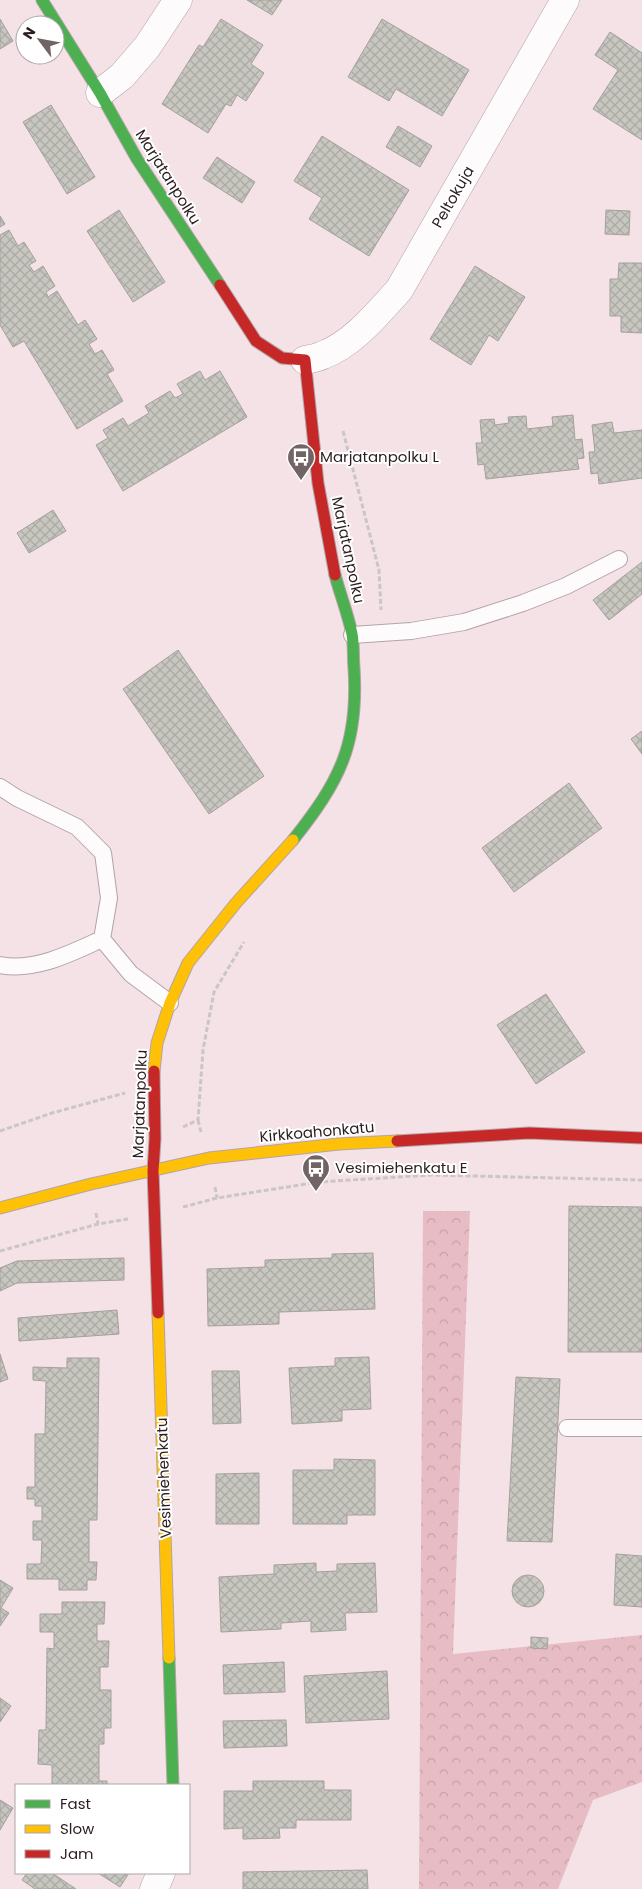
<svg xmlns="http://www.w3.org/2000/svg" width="642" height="1889" viewBox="0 0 642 1889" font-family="Poppins,sans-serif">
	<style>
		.forest { fill: url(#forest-crowns) }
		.building { fill: url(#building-cross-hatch); stroke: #a4a09d }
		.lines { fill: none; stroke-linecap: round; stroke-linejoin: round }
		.lane-casing { stroke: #b3a4a7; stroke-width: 18 }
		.street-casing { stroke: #b3a4a7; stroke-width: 29 }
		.fast-casing { stroke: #b3a4a7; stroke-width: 13 }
		.slow-casing { stroke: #b3a4a7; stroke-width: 13 }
		.jam-casing { stroke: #b3a4a7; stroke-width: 13 }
		.path { stroke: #ccc5c7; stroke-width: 3; stroke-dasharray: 5 2.5; stroke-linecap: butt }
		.lane { stroke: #fdfbfb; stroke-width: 16 }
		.street { stroke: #fdfbfb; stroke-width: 28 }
		.fast { stroke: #4caf50; stroke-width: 11 }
		.slow { stroke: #ffc107; stroke-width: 11 }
		.jam { stroke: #c62828; stroke-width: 11 }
		.labels { text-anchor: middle; stroke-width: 4; stroke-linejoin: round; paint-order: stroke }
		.street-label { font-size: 15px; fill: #2c1e20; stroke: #fff }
		.poi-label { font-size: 15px; fill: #2c1e20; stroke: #fff; text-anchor: start }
	</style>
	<defs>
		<pattern id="forest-crowns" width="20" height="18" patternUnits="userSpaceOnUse" patternTransform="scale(1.25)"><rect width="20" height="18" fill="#e7bcc4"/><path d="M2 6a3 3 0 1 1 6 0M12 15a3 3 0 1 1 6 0" fill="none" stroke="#c6a1a8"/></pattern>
		<pattern id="building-cross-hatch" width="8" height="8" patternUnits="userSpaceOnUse" patternTransform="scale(1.25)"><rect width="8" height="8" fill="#c7c7c0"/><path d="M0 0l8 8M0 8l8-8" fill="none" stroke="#abaaa5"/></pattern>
	</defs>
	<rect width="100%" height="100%" fill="#f4e2e6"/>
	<!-- forest -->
	<path class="forest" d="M423 1211H470L453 1654 642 1635V1782L593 1800 558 1889H419Z"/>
	<!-- building -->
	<g class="building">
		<path d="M247 0H282L272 15Z"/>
		<path d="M0 19 13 41 0 49Z"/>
		<path d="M221 19 263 45 251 64 264 73 246 101 237 95 231 106 226 104 208 133 162 104 199 45 203 47Z"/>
		<path d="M382 19 469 70 442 116 396 89 389 101 348 77Z"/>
		<path d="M610 32 642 53V140L593 109 618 70 595 55Z"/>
		<path d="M51 105 95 177 67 194 23 122Z"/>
		<path d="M398 126 432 146 420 167 386 147Z"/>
		<path d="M322 136 409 190 369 256 309 219 322 198 294 181Z"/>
		<path d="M217 157 255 182 242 203 203 178Z"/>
		<path d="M119 210 165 282 133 302 87 231Z"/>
		<path d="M606 210 630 211 629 235 605 234Z"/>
		<path d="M0 216 5 224 0 227Z"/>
		<path d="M9 230 18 246 24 242 36 261 29 265 34 272 43 266 55 286 46 292 48 297 57 291 78 325 85 320 97 339 89 344 95 354 102 350 114 370 107 374 123 401 77 429 24 341 13 347 0 325V235Z"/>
		<path d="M619 263H642V333L621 332V316H610V279H618Z"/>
		<path d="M475 266 525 297 498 341 489 335 471 365 430 339Z"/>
		<path d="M200 371 205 380 220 371 247 417 123 491 96 445 108 438 103 430 123 418 128 426 149 413 145 406 170 391 175 398 183 394 177 384Z"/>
		<path d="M573 415 575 440 582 439 584 458 577 459 579 469 486 479 484 464 478 465 476 443H482L480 420 494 419 495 425 509 423 508 417 526 416 527 429 553 426 552 417Z"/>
		<path d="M612 422 614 433 642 430V478L599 484 598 473 591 474 589 452H595L592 425Z"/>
		<path d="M53 510 66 531 29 553 17 533Z"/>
		<path d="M642 562V594L609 620 593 600Z"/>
		<path d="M178 650 264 776 209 814 123 689Z"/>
		<path d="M642 731V754L631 739Z"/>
		<path d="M569 783 602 828 514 892 482 848Z"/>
		<path d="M546 994 585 1052 536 1084 497 1025Z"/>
		<path d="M569 1206 642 1207V1352H568Z"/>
		<path d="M373 1253 375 1309 279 1312V1324L208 1326 207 1269 265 1267V1260L332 1258V1254Z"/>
		<path d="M124 1258V1280L17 1283 0 1291V1268L17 1261Z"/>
		<path d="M117 1310 119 1334 19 1341 18 1318Z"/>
		<path d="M0 1354 8 1379 0 1382Z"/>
		<path d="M369 1357 371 1409 342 1410V1421L292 1424 289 1368 335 1366V1358Z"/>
		<path d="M67 1358H99L97 1520H89V1562H97L96 1580H87V1590H59V1579H27V1564H41L42 1540H33V1521H42V1506H35V1499H27V1487H35V1434H45L46 1381 33 1380V1367L67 1368Z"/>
		<path d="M212 1371H239L241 1423 213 1424Z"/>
		<path d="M516 1377 560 1379 552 1542 507 1541Z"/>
		<path d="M334 1459 375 1460V1515H347V1524H293V1470H334Z"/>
		<path d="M259 1473V1524H216V1474Z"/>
		<path d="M616 1554 642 1556V1607L614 1605Z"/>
		<path d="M316 1563V1572L337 1571V1564L375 1563 377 1612 345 1613 346 1630 311 1632V1621L281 1623V1629L221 1632 219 1577 274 1574V1565Z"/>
		<circle cx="528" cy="1591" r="16"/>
		<path d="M0 1580 13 1588 1 1608 9 1613 0 1626Z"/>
		<path d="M62 1602H105L104 1624H97V1641H109L108 1667H100V1690H111V1728H104V1744H99V1781H107V1785H52V1765L38 1764 39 1730H46L47 1648 54 1649V1632H40V1614H62Z"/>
		<path d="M531 1637 548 1638 547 1649 531 1648Z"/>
		<path d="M284 1662 285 1692 224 1694 223 1665Z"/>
		<path d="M387 1671 389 1719 306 1723 304 1676Z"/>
		<path d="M0 1698 11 1706 0 1722Z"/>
		<path d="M286 1720 287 1746 224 1748 223 1721Z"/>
		<path d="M253 1781H324V1790H351V1820H296V1828H279L280 1838 243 1839V1828L224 1829V1791H253Z"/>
		<path d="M0 1800 13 1808 0 1830Z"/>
		<path d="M367 1870 368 1889H243V1872Z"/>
		<path d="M27 1873H52L76 1889H35L22 1880Z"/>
		<path d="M98 1873H129L120 1887Z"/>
	</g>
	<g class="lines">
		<!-- lane casing -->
		<g class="lane-casing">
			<g id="lane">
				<path d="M352 635 411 631 464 622 523 603 566 586 619 559"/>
				<path d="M0 787 17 798 77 827 103 853 109 898 102 939 131 974 170 1003"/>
				<path d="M0 965C35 972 71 953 102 939"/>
				<path d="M567 1428H642"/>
			</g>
		</g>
		<!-- street casing -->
		<g class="street-casing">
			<g id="street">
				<path d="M100 93 122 76 147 47 178 0"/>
				<path d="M305 360C311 359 317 358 323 355 353 344 378 313 399 290L565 0"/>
				<path d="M154 1889 161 1873"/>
			</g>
		</g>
		<!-- fast casing -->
		<g class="fast-casing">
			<g id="fast">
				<path d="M42 0 100 93 137 159 220 285"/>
				<path d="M293 840C339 782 359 745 354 668 353 657 354 645 352 634 348 614 340 594 335 575"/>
				<path d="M169 1658 173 1785"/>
			</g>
		</g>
		<!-- slow casing -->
		<g class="slow-casing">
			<g id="slow">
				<path d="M154 1071 157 1043 170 1003 188 963 236 903 293 840"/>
				<path d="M0 1208 91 1184 209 1158 339 1144 397 1141"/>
				<path d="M158 1313 169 1658"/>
			</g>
		</g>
		<!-- jam casing -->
		<g class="jam-casing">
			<g id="jam">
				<path d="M220 285 256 341 282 358 305 360 318 483 335 575"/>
				<path d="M154 1071 155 1139 153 1171 158 1313"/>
				<path d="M397 1141 529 1133 642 1138"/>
			</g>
		</g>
		<!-- path -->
		<g class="path">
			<path d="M343 431 379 570 381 610"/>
			<path d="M198 1120 201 1132"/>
			<path d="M183 1127 198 1120 203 1050 214 992 244 942"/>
			<path d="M0 1131 52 1113 125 1093"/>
			<path d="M215 1187 217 1198"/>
			<path d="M183 1207 217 1198 319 1182 431 1175 642 1180"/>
			<path d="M96 1213 98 1224"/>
			<path d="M0 1251 98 1224 128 1219"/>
		</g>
		<!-- lane -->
		<use href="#lane" class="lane"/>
		<!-- street -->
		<use href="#street" class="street"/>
		<!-- fast -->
		<use href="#fast" class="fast"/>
		<!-- slow -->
		<use href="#slow" class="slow"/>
		<!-- jam -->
		<use href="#jam" class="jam"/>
	</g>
	<!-- icons -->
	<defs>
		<g id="bus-pin" transform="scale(1.4375)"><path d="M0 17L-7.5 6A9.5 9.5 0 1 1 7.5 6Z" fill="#726365" stroke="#fff"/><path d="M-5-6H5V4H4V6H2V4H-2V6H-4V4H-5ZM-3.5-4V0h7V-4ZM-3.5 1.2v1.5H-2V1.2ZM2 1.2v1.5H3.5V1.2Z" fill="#fff"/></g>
	</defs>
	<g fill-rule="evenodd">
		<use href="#bus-pin" x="301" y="457"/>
		<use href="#bus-pin" x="316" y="1168"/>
	</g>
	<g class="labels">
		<!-- street labels -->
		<g class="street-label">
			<text transform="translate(168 177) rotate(58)" y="5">Marjatanpolku</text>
			<text transform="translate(453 197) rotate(-60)" y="5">Peltokuja</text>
			<text transform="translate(348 550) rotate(78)" y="5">Marjatanpolku</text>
			<text transform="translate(140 1104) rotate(-88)" y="5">Marjatanpolku</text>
			<text transform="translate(317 1132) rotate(-5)" y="5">Kirkkoahonkatu</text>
			<text transform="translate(164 1478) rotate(-92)" y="5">Vesimiehenkatu</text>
		</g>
		<!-- poi labels -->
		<g class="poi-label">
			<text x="320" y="462">Marjatanpolku L</text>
			<text x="335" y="1173">Vesimiehenkatu E</text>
		</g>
	</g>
	<!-- legend -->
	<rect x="15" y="1784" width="175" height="90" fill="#ffffff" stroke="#aba5a6"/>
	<rect x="25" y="1800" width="25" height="8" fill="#4caf50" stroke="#aba5a6"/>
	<text x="60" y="1809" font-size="15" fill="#2c1e20">Fast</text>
	<rect x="25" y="1825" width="25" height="8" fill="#ffc107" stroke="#aba5a6"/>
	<text x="60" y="1834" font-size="15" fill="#2c1e20">Slow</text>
	<rect x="25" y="1850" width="25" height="8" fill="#c62828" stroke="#aba5a6"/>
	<text x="60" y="1859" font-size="15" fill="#2c1e20">Jam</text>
	<!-- north arrow -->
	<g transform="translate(40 40) rotate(302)"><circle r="24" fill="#ffffff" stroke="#aba5a6"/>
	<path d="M0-4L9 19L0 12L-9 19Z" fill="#726365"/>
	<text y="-8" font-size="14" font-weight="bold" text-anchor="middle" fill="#2c1e20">N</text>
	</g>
</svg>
